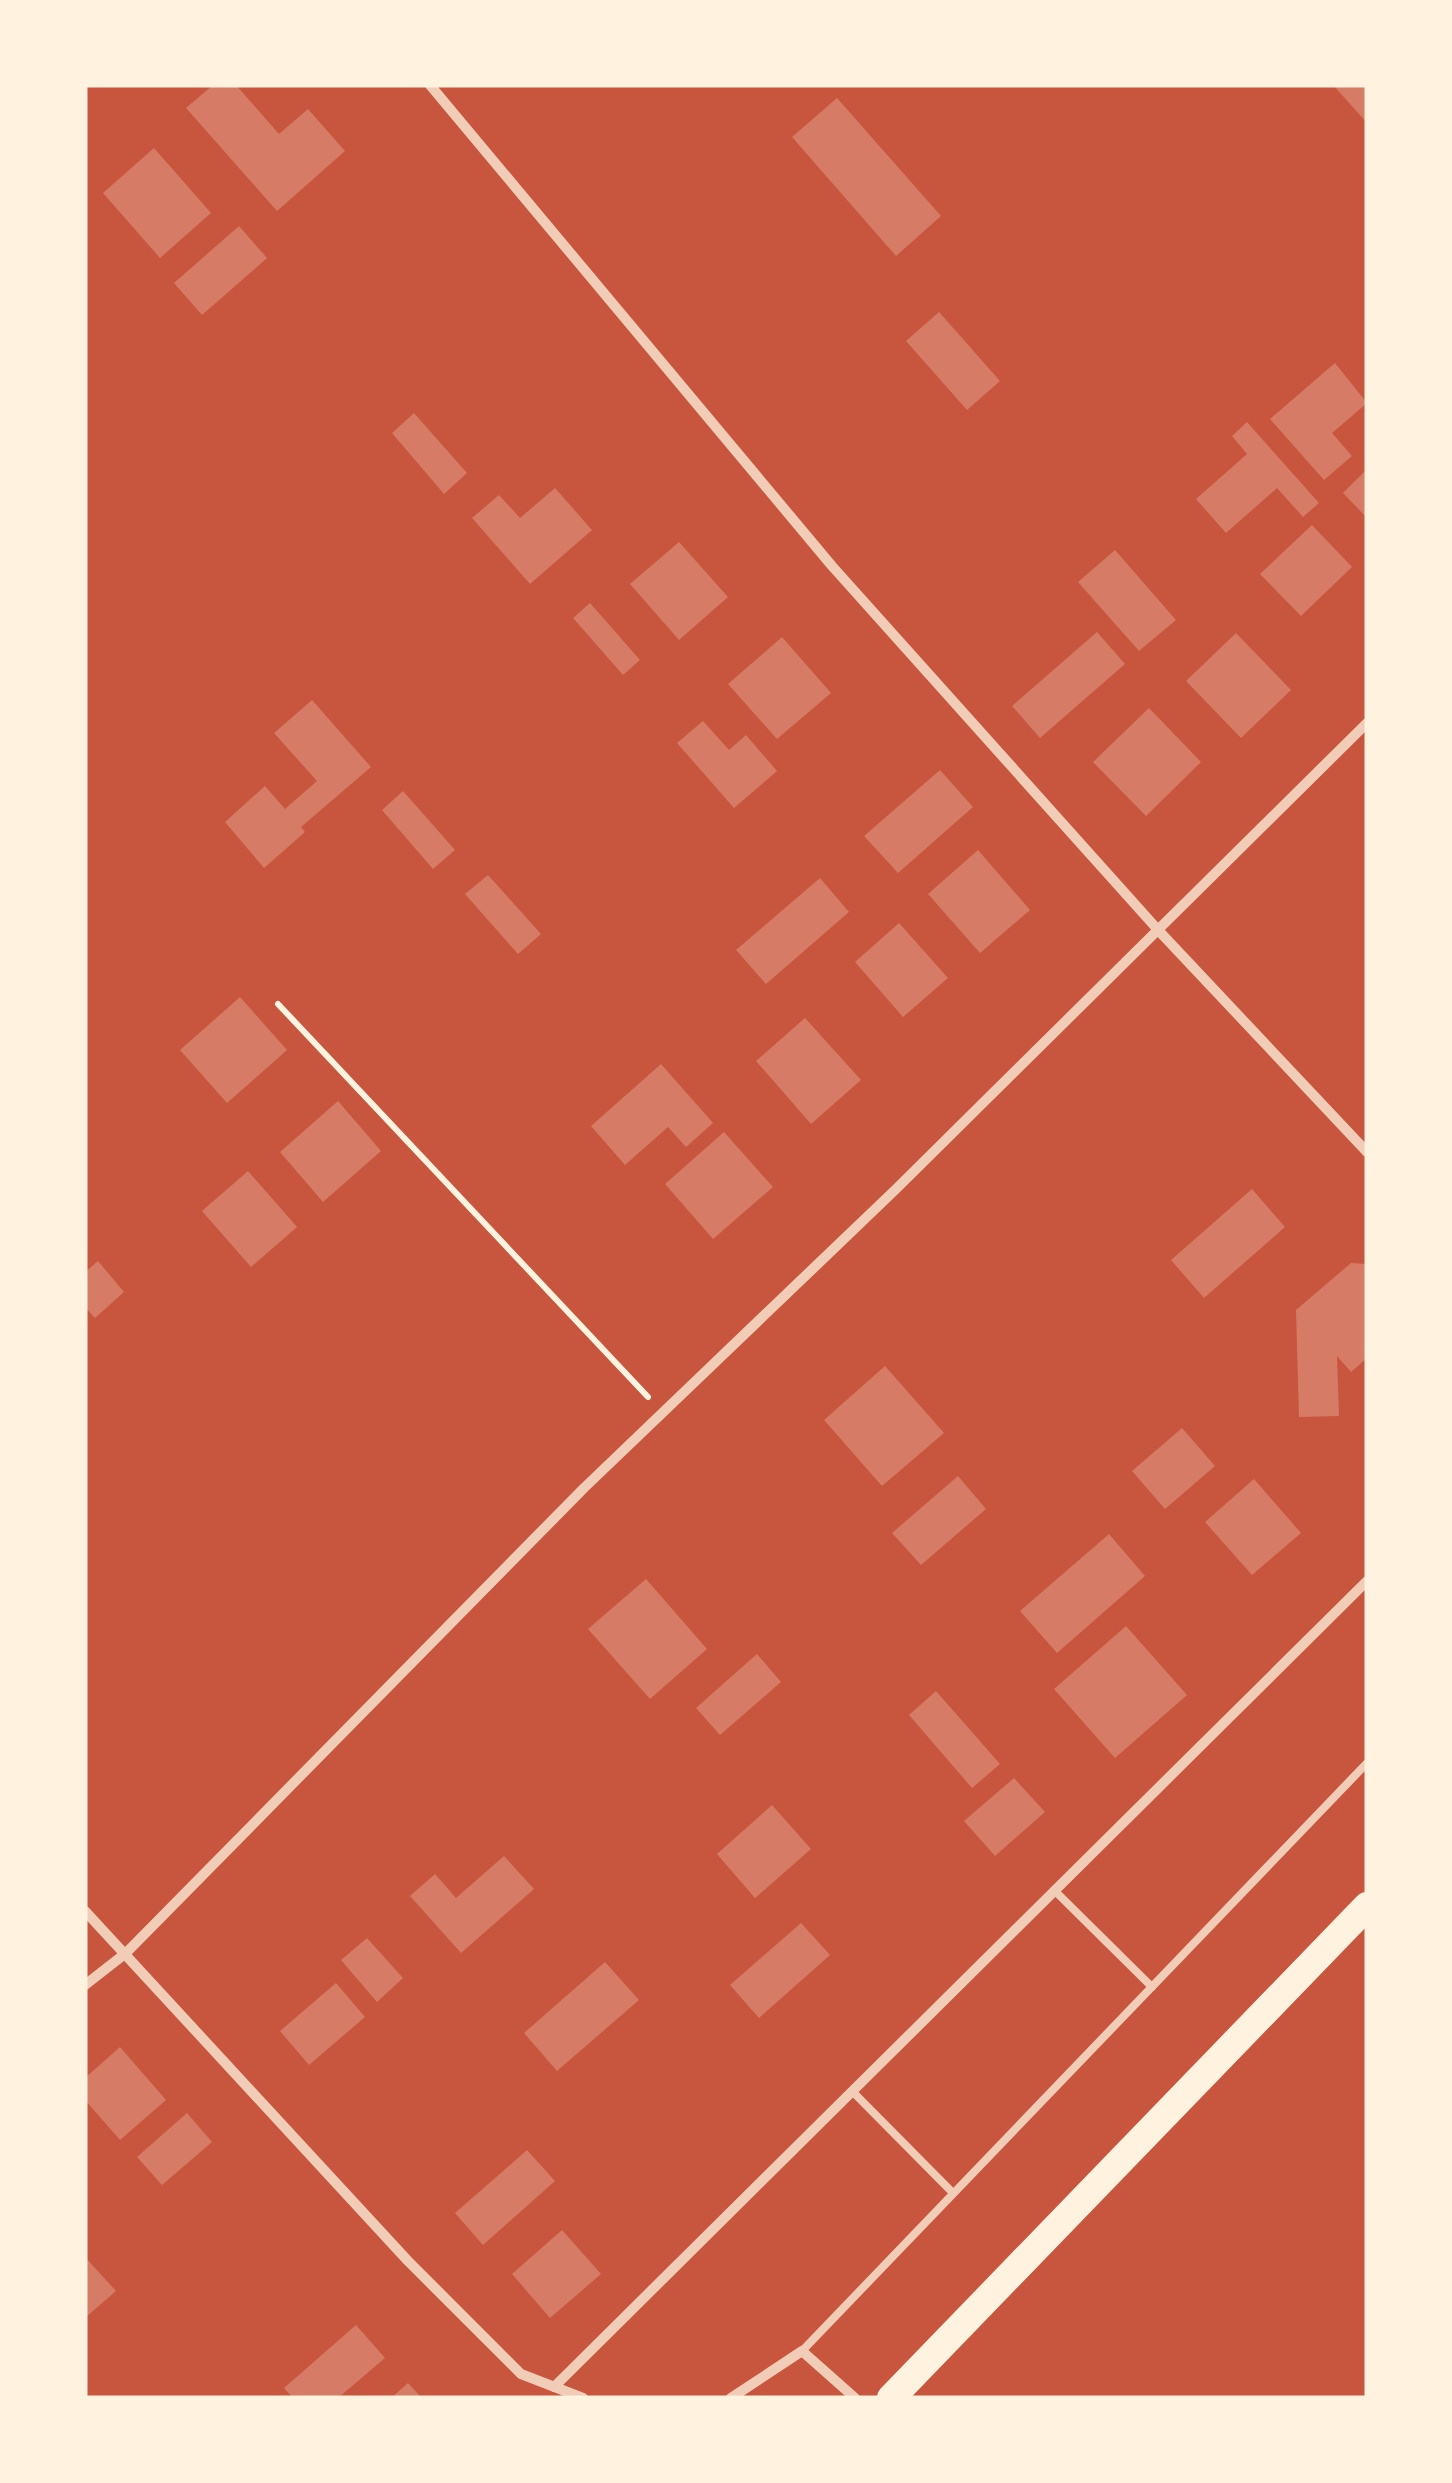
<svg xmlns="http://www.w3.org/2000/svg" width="1452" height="2483" viewBox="0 0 1452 2483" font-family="'DM Sans',sans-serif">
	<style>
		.building { fill: #d67c66 }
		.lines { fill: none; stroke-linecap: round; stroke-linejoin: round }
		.path { stroke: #fff3e0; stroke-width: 6 }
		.service { stroke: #f1ccb7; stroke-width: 8 }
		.minor { stroke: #f1ccb7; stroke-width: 10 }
		.trunk { stroke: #fff3e0; stroke-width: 28 }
	</style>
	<rect width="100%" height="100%" fill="#c8553d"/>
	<!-- building -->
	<g class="building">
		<path d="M213 85H236L279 134 308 109 345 151 277 211 186 108Z"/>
		<path d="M1333 85H1367V123Z"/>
		<path d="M837 98 941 216 896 256 792 137Z"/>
		<path d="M154 148 211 213 160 258 103 193Z"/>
		<path d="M239 226 267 258 202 315 174 283Z"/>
		<path d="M939 312 1000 381 967 410 906 341Z"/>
		<path d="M1335 363 1367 403 1332 433 1352 456 1324 480 1270 419Z"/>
		<path d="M414 413 467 473 444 494 392 433Z"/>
		<path d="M1247 422 1319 503 1303 517 1277 488 1226 533 1196 499 1247 454 1232 436Z"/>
		<path d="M1367 469V518L1343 493Z"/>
		<path d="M555 488 592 530 530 584 472 518 499 495 520 518Z"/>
		<path d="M1312 525 1352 567 1301 616 1260 574Z"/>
		<path d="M679 542 728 597 679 640 630 584Z"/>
		<path d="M1115 550 1176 620 1139 651 1078 582Z"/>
		<path d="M590 603 640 660 623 675 573 618Z"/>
		<path d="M1097 632 1125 664 1040 738 1012 706Z"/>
		<path d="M1236 633 1291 690 1241 738 1186 681Z"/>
		<path d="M782 637 831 693 777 739 728 684Z"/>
		<path d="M312 700 371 767 301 827 305 832 264 868 225 822 265 786 285 809 317 781 274 733Z"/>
		<path d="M1149 708 1201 762 1146 816 1093 762Z"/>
		<path d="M703 721 729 750 746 735 777 771 734 808 677 743Z"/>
		<path d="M940 770 973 807 898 873 864 836Z"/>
		<path d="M403 791 455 850 433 869 382 810Z"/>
		<path d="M978 850 1030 910 980 953 928 894Z"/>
		<path d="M488 875 541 934 518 954 465 894Z"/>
		<path d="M820 878 849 912 766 984 736 950Z"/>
		<path d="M899 923 948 978 903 1017 855 962Z"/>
		<path d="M240 997 287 1050 227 1103 180 1050Z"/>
		<path d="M805 1018 861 1080 811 1124 756 1061Z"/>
		<path d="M661 1064 713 1123 686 1147 668 1127 625 1165 591 1126Z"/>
		<path d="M338 1101 381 1151 323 1202 280 1152Z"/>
		<path d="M724 1132 773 1187 713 1239 665 1184Z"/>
		<path d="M248 1171 297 1227 251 1267 202 1211Z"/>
		<path d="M1252 1189 1285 1227 1204 1298 1171 1260Z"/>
		<path d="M98 1261 124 1292 95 1318 85 1307V1272Z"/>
		<path d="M1351 1263 1367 1264V1358L1351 1372 1337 1356 1339 1416 1299 1417 1296 1310Z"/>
		<path d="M885 1366 944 1433 882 1486 824 1420Z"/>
		<path d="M1182 1428 1215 1466 1165 1509 1132 1471Z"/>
		<path d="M958 1476 986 1509 921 1565 892 1533Z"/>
		<path d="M1254 1479 1301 1533 1252 1575 1205 1522Z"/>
		<path d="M1109 1534 1145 1576 1057 1653 1020 1611Z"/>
		<path d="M646 1579 707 1649 650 1699 588 1629Z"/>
		<path d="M1126 1626 1187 1695 1115 1758 1054 1689Z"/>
		<path d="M757 1654 781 1682 720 1735 696 1708Z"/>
		<path d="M936 1691 1000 1764 972 1788 909 1715Z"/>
		<path d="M1014 1778 1045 1812 995 1856 964 1821Z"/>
		<path d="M772 1805 811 1849 755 1898 717 1854Z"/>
		<path d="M504 1856 534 1889 461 1953 410 1896 435 1874 456 1898Z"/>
		<path d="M801 1923 830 1955 759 2018 730 1985Z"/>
		<path d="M367 1938 403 1978 377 2002 341 1960Z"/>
		<path d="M605 1962 639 2000 557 2071 524 2033Z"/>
		<path d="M336 1983 365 2017 309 2065 280 2031Z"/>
		<path d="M120 2047 166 2100 120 2140 85 2100V2078Z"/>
		<path d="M187 2113 212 2142 162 2185 137 2157Z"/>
		<path d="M527 2150 555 2181 483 2245 455 2213Z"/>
		<path d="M562 2230 601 2274 550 2318 512 2274Z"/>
		<path d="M85 2257 116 2291 85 2318Z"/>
		<path d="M356 2325 385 2358 338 2398H293L284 2388Z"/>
		<path d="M408 2383 422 2398H391Z"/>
	</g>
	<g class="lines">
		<!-- path -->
		<path class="path" d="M278 1004 648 1397"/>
		<!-- service -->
		<g class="service">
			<path d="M1054 1890 1152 1987"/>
			<path d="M852 2091 953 2193"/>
			<path d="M802 2351 1367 1763"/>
		</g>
		<!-- minor -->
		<g class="minor">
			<path d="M430 85 832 566 1159 931 1367 1152"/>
			<path d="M85 1911 408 2261 521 2374 583 2398"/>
			<path d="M85 1985 126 1953 584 1488 895 1190 1367 723"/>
			<path d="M554 2387 1367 1581"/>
			<path d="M731 2398 802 2351 855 2398"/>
		</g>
		<!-- trunk -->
		<path class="trunk" d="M891 2398 1367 1906"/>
	</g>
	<!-- border -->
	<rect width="1452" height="2483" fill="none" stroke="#fff3e0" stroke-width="175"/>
</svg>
